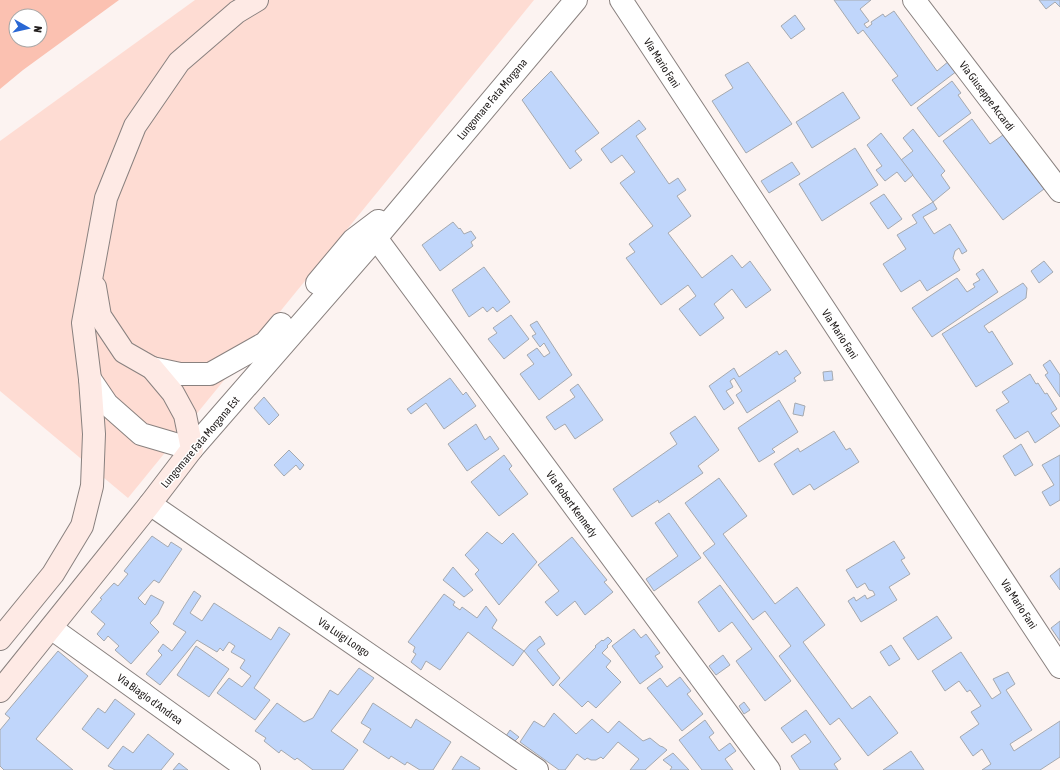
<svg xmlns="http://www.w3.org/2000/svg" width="1060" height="770" viewBox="0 0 1060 770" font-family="'Asap Condensed',sans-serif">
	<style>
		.green { fill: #fedcd3 }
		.water { fill: #fbc1b1; fill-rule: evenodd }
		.building { fill: #c0d6fb; stroke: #a5a9af }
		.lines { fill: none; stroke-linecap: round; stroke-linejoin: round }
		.minor-casing { stroke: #89817f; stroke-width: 24 }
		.tertiary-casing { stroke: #89817f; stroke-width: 24 }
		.secondary-casing { stroke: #89817f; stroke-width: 24 }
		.minor { stroke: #fff; stroke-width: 22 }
		.tertiary { stroke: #fff; stroke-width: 22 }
		.secondary { stroke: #feeae5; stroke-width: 22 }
		.labels { text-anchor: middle; stroke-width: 3; stroke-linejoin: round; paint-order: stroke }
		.street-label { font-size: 11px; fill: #24201f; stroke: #fff }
	</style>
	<rect width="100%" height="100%" fill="#fcf3f1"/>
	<!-- green -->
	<path class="green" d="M195 0H534L128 498 0 391V141Z"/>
	<!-- water -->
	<path class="water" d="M0 0H119L23 70 0 89ZM16 16H40V40H16Z"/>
	<!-- building -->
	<g class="building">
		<path d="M834 0H871L860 9 869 21 864 24 867 28 872 24 871 22 883 14 885 17 894 11 937 71 949 61 957 71 911 106 892 80 898 76 863 30 858 34Z"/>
		<path d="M1039 0H1060V7L1055 2 1046 9Z"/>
		<path d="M795 15 805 29 791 39 781 26Z"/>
		<path d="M748 62 792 124 746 153 712 101 733 88 725 75Z"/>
		<path d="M551 71 599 133 575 151 582 160 570 169 522 100Z"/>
		<path d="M952 81 961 93 958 95 971 113 939 137 917 108Z"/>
		<path d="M843 92 860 118 812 148 796 122Z"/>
		<path d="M972 119 990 144 1003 135 1044 189 1003 220 943 141Z"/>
		<path d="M639 120 646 129 636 136 669 184 678 178 686 190 677 196 691 216 668 233 702 278 732 255 742 268 750 261 771 290 746 308 732 289 714 304 724 318 700 336 679 309 696 296 688 285 661 305 626 258 635 252 629 244 653 226 620 183 635 172 622 155 611 163 601 149Z"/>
		<path d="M913 129 945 171 941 175 950 188 933 202 901 160 913 151 903 138Z"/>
		<path d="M881 133 913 175 905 182 897 172 885 181 876 170 882 166 867 145Z"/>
		<path d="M855 148 878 185 822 221 799 184Z"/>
		<path d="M792 162 800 174 769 193 761 181Z"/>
		<path d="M884 194 902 219 888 229 870 203Z"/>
		<path d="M933 202 937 209 923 217 934 234 950 224 967 251 962 254 959 248 955 251 953 258 960 270 927 291 920 280 901 292 883 264 906 249 897 235 917 223 912 215Z"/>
		<path d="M453 222 459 229 460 228 464 234 471 231 476 238 471 242 473 246 440 271 422 245Z"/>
		<path d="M1044 261 1053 272 1039 283 1031 271Z"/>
		<path d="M484 267 510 302 497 312 493 307 487 312 483 307 469 317 452 290Z"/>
		<path d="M983 269 998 292 932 337 912 308 957 278 967 292 975 287 973 284 980 280 976 274Z"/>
		<path d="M1023 283 1027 288 1026 298 984 326 989 333 992 331 1013 364 976 387 942 334Z"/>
		<path d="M511 315 529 339 504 359 488 339 497 333 493 328Z"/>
		<path d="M537 321 572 375 539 400 520 374 534 364 527 355 537 348 544 357 550 353 544 343 540 347 532 336 536 334 530 325Z"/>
		<path d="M786 350 801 373 794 378 796 381 747 413 736 395 742 391 734 378 730 381 733 387 726 391 734 403 724 410 709 386 734 368 739 377 777 351 779 355Z"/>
		<path d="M1050 360 1060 375V397L1045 375 1048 373 1043 365Z"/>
		<path d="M832 371 833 380 824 381 823 372Z"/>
		<path d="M1030 374 1036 384 1038 383 1045 394 1047 393 1057 409 1051 413 1060 426 1035 443 1028 431 1015 439 996 410 1009 402 1002 392Z"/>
		<path d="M450 378 463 395 466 392 476 406 444 429 426 403 411 414 407 409Z"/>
		<path d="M578 384 603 420 575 439 565 424 555 430 546 417 575 397 570 390Z"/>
		<path d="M264 397 279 415 269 425 254 408Z"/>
		<path d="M779 400 798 432 772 449 775 452 759 462 738 428Z"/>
		<path d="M795 403 805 406 803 416 793 414Z"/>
		<path d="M695 416 719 450 698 466 703 473 659 503 658 500 632 517 613 489 677 444 670 433Z"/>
		<path d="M476 424 485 440 490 436 499 449 467 471 448 444Z"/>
		<path d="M834 431 846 450 850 448 859 462 814 490 810 484 793 495 774 464 798 448 800 452Z"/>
		<path d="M1021 444 1033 465 1015 476 1003 456Z"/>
		<path d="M289 450 304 465 300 470 296 465 284 476 274 465Z"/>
		<path d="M504 455 512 466 509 469 528 494 499 516 471 482Z"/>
		<path d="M1060 455V500L1050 506 1042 492 1054 485 1042 465Z"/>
		<path d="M719 478 747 516 723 534 775 604 797 587 825 625 803 642 852 709 870 696 898 733 868 756 839 718 830 725 779 656 791 646 765 611 753 620 703 553 715 544 685 503Z"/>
		<path d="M669 513 701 558 654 591 646 579 678 556 655 523Z"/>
		<path d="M487 532 502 544 513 533 537 562 499 605 475 574 479 570 465 555Z"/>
		<path d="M152 536 168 547 171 542 182 549 159 583 154 580 138 598 145 605 151 595 164 602 158 614 150 623 159 632 131 664 115 650 119 646 108 636 104 641 97 634 105 624 91 612 102 599 100 598 114 583 118 586 128 574 124 571Z"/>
		<path d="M572 537 607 580 604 582 613 592 585 615 575 601 557 616 545 602 559 591 538 565Z"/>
		<path d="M894 541 905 558 901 560 910 574 889 587 897 600 861 622 848 601 854 597 856 601 865 595 867 599 875 595 873 591 869 590 865 583 857 588 846 570Z"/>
		<path d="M453 567 473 590 464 597 443 580Z"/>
		<path d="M1060 568V590L1050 576Z"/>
		<path d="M720 585 791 681 765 701 736 661 752 649 732 622 719 632 698 602Z"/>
		<path d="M194 591 201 596 190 613 202 621 214 603 271 640 279 627 290 634 254 688 270 700 255 720 217 693 229 678 242 687 251 676 240 668 245 660 231 652 235 646 229 642 223 651 220 648 217 652 197 640 160 685 146 674 162 655 158 651 163 644 172 651 186 632 173 624Z"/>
		<path d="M444 594 455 602 453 605 460 610 462 607 477 618 486 606 497 620 492 628 524 651 513 666 468 632 440 670 426 661 421 670 411 662 416 654 413 652 415 647 408 642Z"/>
		<path d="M937 616 952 638 918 660 903 638Z"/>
		<path d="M1060 621V641L1051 628Z"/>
		<path d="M634 629 641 638 646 634 660 653 655 656 663 667 640 684 612 646Z"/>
		<path d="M540 636 545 644 537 650 560 678 553 686 524 651 530 644Z"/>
		<path d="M608 637 612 641 607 646 608 647 602 653 611 661 606 667 621 682 596 708 588 701 582 707 559 685 596 647 595 646 602 640 603 641Z"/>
		<path d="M891 645 900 659 889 666 880 652Z"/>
		<path d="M196 646 229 669 209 697 177 675Z"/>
		<path d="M58 651 88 676 36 739 73 770H4L0 766V730L10 718 5 714Z"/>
		<path d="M961 652 992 699 1001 693 993 679 1008 672 1015 684 1006 690 1032 730 1010 744 1014 751 1060 721V757L1040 770H982L991 764 982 749 973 756 960 737 979 724 971 712 981 706 970 690 967 692 959 681 945 691 932 671Z"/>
		<path d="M723 655 730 665 716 675 709 666Z"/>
		<path d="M359 668 374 678 331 731 358 750 343 770H313L297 758 295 760 281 750 279 753 264 741 266 738 255 731 277 703 304 722 313 718 330 690 338 695Z"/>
		<path d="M680 677 691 691 687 694 703 714 682 731 647 688 660 678 667 687Z"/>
		<path d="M115 699 135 714 108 749 82 729 98 708 105 713Z"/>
		<path d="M744 702 750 710 744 714 739 706Z"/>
		<path d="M373 703 411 728 416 719 451 742 433 770H420L407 762 405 765 391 756 389 759 363 742 371 729 361 723Z"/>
		<path d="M806 710 841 759 834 764 838 770H800L791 756 811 742 805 734 792 743 781 728Z"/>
		<path d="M554 713 576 734 592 719 608 733 619 721 643 741 650 738 660 746 663 747 667 750 645 770H630L639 759 618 742 603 759 601 757 596 760H591L587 758 585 760 577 754 565 770H559L520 742 534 721 544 727Z"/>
		<path d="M705 720 714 733 709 737 719 751 730 743 736 751 725 759 733 770H702L679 740Z"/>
		<path d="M510 730 519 737 514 742 506 736Z"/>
		<path d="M148 734 174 754 161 770H115L108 766 123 746 133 753Z"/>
		<path d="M911 751 924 770H883Z"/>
		<path d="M673 753 689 770H670L672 767 663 760Z"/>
		<path d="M461 756 480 768 479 770H452Z"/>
		<path d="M179 763 188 770H173Z"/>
	</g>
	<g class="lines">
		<!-- minor casing -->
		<g class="minor-casing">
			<g id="minor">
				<path d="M621 0 1060 667"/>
				<path d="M914 0 1060 191"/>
				<path d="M376 238 769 770"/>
				<path d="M150 504 537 770"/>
				<path d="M51 628 249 770"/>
			</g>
		</g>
		<!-- tertiary casing -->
		<g class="tertiary-casing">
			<g id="tertiary">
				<path d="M317 283 353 240 378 221"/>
				<path d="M152 368 180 374H210L265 343 281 324"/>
				<path d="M90 379 107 404 141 434 192 449 376 238 576 0"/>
			</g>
		</g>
		<!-- secondary casing -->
		<g class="secondary-casing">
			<g id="secondary">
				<path d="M0 639 53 574 82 526 92 486 94 434 90 379 83 323 106 198 135 126 179 62 237 12 257 0"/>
				<path d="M0 691 150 504 192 449 185 415 173 393 152 368 124 352 100 316 95 287"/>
			</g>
		</g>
		<!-- minor -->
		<use href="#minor" class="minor"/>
		<!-- tertiary -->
		<use href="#tertiary" class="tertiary"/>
		<!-- secondary -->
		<use href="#secondary" class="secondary"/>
	</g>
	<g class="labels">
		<!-- street labels -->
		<g class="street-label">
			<text transform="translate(662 63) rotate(57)" y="4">Via Mario Fani</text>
			<text transform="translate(987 96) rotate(53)" y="4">Via Giuseppe Accardi</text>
			<text transform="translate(492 99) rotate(-50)" y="4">Lungomare Fata Morgana</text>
			<text transform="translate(840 334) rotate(57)" y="4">Via Mario Fani</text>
			<text transform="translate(200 442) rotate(-50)" y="4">Lungomare Fata Morgana Est</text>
			<text transform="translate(572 504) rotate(54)" y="4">Via Robert Kennedy</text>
			<text transform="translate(1019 604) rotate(57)" y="4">Via Mario Fani</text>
			<text transform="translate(344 637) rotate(34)" y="4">Via Luigi Longo</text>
			<text transform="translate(150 699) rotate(36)" y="4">Via Biagio d'Andrea</text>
		</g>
	</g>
	<!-- north arrow -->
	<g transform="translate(28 28) rotate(98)"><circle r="19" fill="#ffffff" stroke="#a7a6a5"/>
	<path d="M0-3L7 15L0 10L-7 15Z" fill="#2967d4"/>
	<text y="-6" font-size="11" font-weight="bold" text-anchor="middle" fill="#24201f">N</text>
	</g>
</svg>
